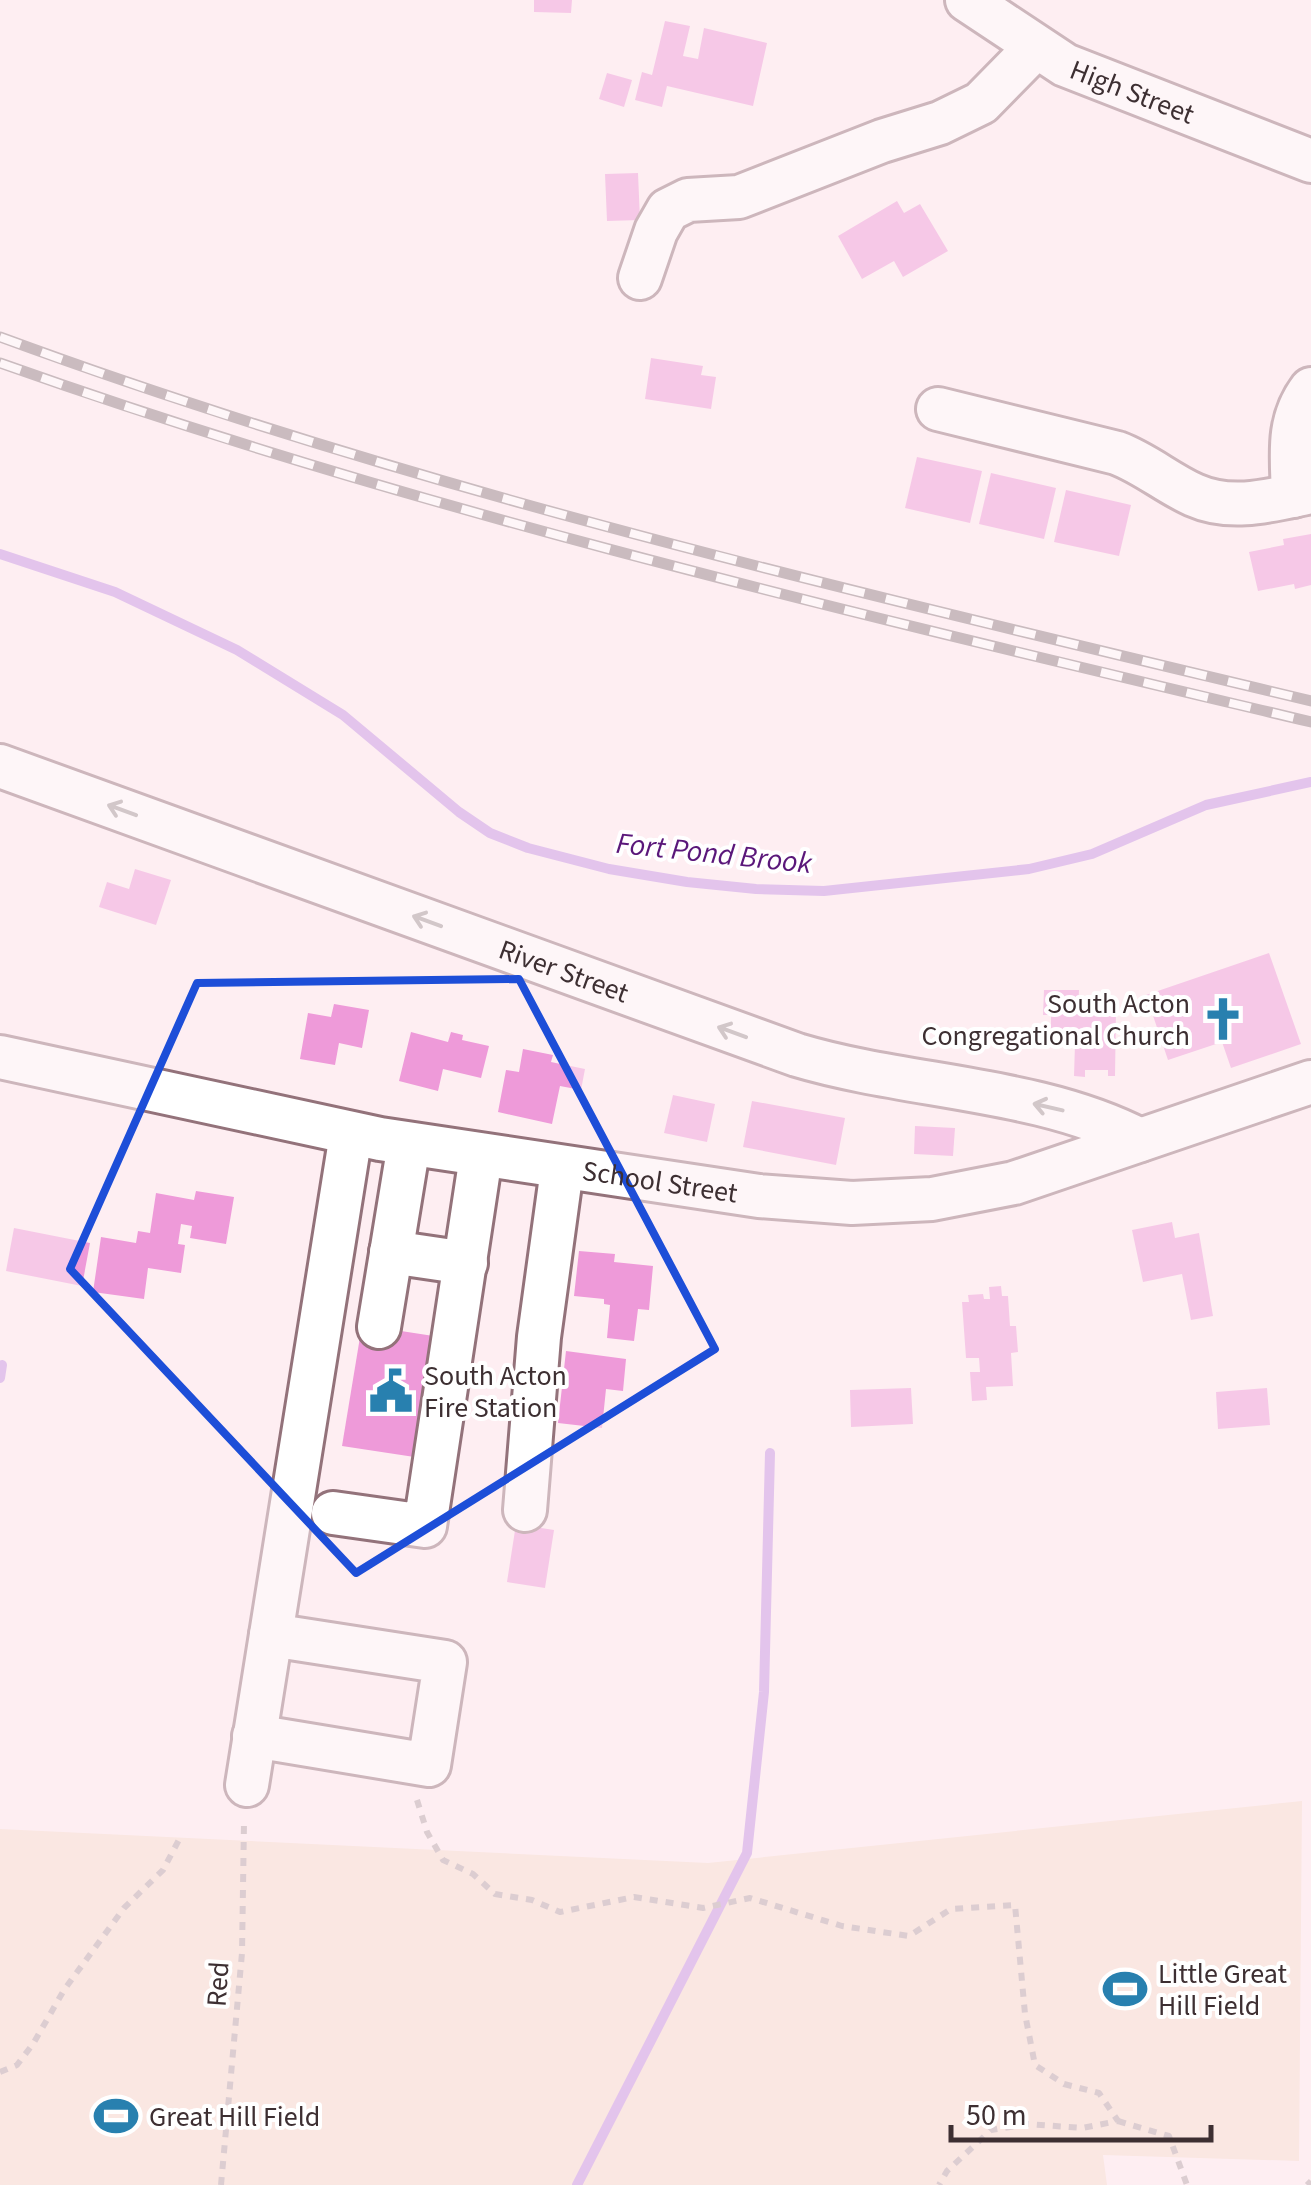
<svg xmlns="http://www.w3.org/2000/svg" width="1311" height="2185" viewBox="0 0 1311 2185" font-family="'Source Sans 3',sans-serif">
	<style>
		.green { fill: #f7ddce }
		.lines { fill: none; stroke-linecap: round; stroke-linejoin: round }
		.stream { stroke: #c491e4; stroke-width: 10 }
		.building { fill: #ee9ad9 }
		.minor-casing { stroke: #93727a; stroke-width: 48 }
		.path { stroke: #b4a5a9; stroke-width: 6; stroke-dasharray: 8 8; stroke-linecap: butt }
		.minor { stroke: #fff; stroke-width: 42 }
		.rail-casing { stroke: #8c7d81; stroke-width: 11 }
		.rail { stroke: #fff; stroke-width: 8; stroke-dasharray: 22; stroke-linecap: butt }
		.oneway { stroke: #9e9798 }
		.marked { fill: none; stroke: #1d4ed8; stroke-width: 8; stroke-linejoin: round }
		.labels { text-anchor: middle; stroke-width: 8; stroke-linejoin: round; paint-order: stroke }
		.street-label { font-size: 28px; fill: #3d2f32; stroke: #fff }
		.poi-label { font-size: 28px; fill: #3d2f32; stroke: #fff; text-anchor: start }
		.water-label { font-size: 30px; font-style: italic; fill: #5a177a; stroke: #fff }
	</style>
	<rect width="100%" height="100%" fill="#feeef2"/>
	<!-- green -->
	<path class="green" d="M1302 1801 1299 2161 1103 2155 1107 2185H0V1829L708 1863Z"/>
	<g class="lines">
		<!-- stream -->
		<g class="stream">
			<path d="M0 554 115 592 237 650 343 715 459 812 490 833 528 848 609 869 687 882 756 889 824 891 1029 869 1092 854 1206 805 1311 782"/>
			<path d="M0 1378 2 1365"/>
			<path d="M577 2185 747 1853 764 1692 770 1453"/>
		</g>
	</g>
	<!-- building -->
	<g class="building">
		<path d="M534 0H572L571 13 534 12Z"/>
		<path d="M665 21 690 26 683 56 698 59 704 28 767 43 753 106 667 86 662 107 635 100 642 72 652 75Z"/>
		<path d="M607 73 632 80 624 107 599 99Z"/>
		<path d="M638 173 640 220 607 221 605 174Z"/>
		<path d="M897 201 904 213 920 204 948 251 903 277 894 261 862 279 838 236Z"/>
		<path d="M651 358 703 366 701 375 716 377 711 409 645 399Z"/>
		<path d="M917 457 982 471 970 523 905 508Z"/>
		<path d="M991 473 1056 488 1044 539 979 524Z"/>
		<path d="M1066 490 1131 505 1119 556 1054 542Z"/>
		<path d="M1311 534V585L1295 589 1294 584 1258 591 1249 552 1284 545 1283 539Z"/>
		<path d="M135 869 171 880 156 925 99 907 107 882 129 889Z"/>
		<path d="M1269 953 1301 1044 1231 1068 1222 1042 1168 1060 1146 995Z"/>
		<path d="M1044 990H1079L1078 1010H1116L1115 1076H1108V1070H1085V1077L1074 1076 1075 1044 1051 1043V1015H1043Z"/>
		<path d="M334 1004 369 1010 362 1048 339 1043 335 1065 300 1059 308 1013 331 1017Z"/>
		<path d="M411 1032 448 1042 451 1032 463 1035 462 1040 489 1046 481 1078 443 1069 438 1091 399 1081Z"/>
		<path d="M523 1049 553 1055 551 1062 585 1069 581 1090 560 1086 552 1124 498 1112 506 1070 519 1072Z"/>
		<path d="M673 1095 715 1104 707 1142 664 1133Z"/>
		<path d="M752 1101 845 1118 836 1165 743 1147Z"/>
		<path d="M915 1126 955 1128 953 1156 914 1154Z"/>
		<path d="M196 1191 234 1197 226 1244 190 1238 192 1226 181 1224 178 1244 185 1245 181 1273 148 1268 144 1299 93 1292 101 1237 136 1243 138 1231 150 1233 156 1193 194 1200Z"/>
		<path d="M1172 1222 1175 1238 1199 1233 1213 1316 1191 1320 1182 1274 1143 1282 1132 1230Z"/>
		<path d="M14 1228 90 1243 82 1286 6 1271Z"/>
		<path d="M579 1251 615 1254 614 1262 653 1266 649 1310 638 1309 634 1341 607 1338 610 1305 604 1304V1299L574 1296Z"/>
		<path d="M1001 1286 1002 1296H1008L1010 1326H1016L1018 1352 1011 1353 1013 1386 986 1387 987 1400 972 1401 970 1372H980L979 1358H966L962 1302H969L968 1295 983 1294 984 1299H990L989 1287Z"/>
		<path d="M362 1325 440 1337 421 1458 342 1446Z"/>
		<path d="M566 1351 626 1359 623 1391 606 1389 602 1428 558 1423Z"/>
		<path d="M911 1388 913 1424 851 1427 850 1390Z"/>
		<path d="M1267 1388 1270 1425 1218 1429 1216 1392Z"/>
		<path d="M516 1524 554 1530 545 1588 507 1582Z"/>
	</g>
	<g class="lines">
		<!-- minor casing -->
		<g class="minor-casing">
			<g id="minor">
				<path id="s1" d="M967 0 1065 65 1311 161"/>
				<path d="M640 278 656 231 668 210 688 200 739 197 882 141 940 123 981 103 1036 47"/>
				<path d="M938 409 1117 453C1146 464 1167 483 1194 495 1232 512 1272 500 1311 492"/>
				<path d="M1293 496C1292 456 1286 422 1311 389"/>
				<path id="s2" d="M0 766 797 1055C907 1088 1038 1087 1140 1140"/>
				<path id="s3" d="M0 1057 380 1139 759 1196 852 1203 932 1199 1014 1183 1311 1082"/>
				<path d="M391 1252 466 1263"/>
				<path d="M379 1327 409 1144"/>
				<path d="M525 1510 539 1337 562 1169"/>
				<path d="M333 1513 425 1526 481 1156"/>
				<path d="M254 1736 429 1765 445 1662 271 1635"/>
				<path d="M247 1785 351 1134"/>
			</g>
		</g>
		<!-- path -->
		<g class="path">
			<path d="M417 1800 427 1832 443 1860 473 1874 495 1894 532 1900 560 1912 634 1897 703 1908 750 1898 842 1926 909 1936 951 1909 1015 1905 1025 2014 1035 2065 1064 2084 1099 2093 1118 2121 1082 2128 1028 2124 991 2130 947 2171 939 2185"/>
			<path d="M0 2072 17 2065 33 2044 64 1990 124 1908 163 1870 182 1834"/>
			<path d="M1118 2121 1169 2136 1187 2185"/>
			<path d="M221 2185 242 1953 244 1822"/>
			<path d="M1307 2185 1311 2181"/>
		</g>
		<!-- minor -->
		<use href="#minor" class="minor"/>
		<!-- rail casing -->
		<g class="rail-casing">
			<g id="rail">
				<path d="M0 337C427 494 869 595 1311 701"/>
				<path d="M0 363C428 515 870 617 1311 722"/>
			</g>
		</g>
		<!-- rail -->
		<use href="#rail" class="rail"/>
	</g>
	<!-- one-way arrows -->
	<defs><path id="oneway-shaft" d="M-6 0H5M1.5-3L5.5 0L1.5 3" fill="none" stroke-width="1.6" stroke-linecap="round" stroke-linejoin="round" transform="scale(2.5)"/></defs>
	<g class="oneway">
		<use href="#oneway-shaft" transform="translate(122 810) rotate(-160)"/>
		<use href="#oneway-shaft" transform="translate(427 921) rotate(-160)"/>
		<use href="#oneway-shaft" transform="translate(732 1032) rotate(-160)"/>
		<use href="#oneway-shaft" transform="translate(1048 1107) rotate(-167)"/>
	</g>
	<!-- marked area -->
	<path d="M0 0H1311V2185H0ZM519 979 715 1349 356 1573 70 1269 197 983Z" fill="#feeef2" fill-opacity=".55" fill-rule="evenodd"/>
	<path class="marked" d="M519 979 715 1349 356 1573 70 1269 197 983Z"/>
	<!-- icons -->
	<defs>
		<g id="church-bare" transform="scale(3.45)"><path d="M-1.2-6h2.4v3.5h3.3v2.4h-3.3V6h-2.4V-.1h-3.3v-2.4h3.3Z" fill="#2880af" stroke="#fff" stroke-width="2.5" paint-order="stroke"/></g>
		<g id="civic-bare" transform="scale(3.45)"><path d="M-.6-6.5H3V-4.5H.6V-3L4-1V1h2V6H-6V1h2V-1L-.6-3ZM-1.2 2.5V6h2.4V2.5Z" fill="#2880af" stroke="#fff" stroke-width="2.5" paint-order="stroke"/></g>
		<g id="stadium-bare" transform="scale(3.45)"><path d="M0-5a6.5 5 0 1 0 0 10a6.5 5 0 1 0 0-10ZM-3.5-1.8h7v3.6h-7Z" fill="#2880af" stroke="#fff" stroke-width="2.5" paint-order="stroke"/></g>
	</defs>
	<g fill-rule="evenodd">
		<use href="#church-bare" x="1223" y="1019"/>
		<use href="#civic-bare" x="391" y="1391"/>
		<use href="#stadium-bare" x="1125" y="1989"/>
		<use href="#stadium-bare" x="116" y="2116"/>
	</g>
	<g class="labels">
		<!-- street labels -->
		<g class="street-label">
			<text dy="10" stroke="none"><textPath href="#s1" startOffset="190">High Street</textPath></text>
			<text dy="10" stroke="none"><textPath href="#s2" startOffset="600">River Street</textPath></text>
			<text dy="10" stroke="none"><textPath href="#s3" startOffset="672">School Street</textPath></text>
			<text transform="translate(217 1984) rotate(-86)" y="10">Red</text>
		</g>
		<!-- poi labels -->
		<g class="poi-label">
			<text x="1190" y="1013" text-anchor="end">South Acton<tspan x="1190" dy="32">Congregational Church</tspan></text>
			<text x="424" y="1385">South Acton<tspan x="424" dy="32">Fire Station</tspan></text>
			<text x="1158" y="1983">Little Great<tspan x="1158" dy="32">Hill Field</tspan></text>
			<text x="149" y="2126">Great Hill Field</text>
		</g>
		<!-- water labels -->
		<g class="water-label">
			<text transform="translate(714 853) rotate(6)" y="10">Fort Pond Brook</text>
		</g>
	</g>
	<!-- scale -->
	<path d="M951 2125v15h260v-15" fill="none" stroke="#3d2f32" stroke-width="5"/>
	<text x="966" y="2125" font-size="30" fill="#3d2f32" stroke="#ffffff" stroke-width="8" paint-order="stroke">50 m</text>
</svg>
